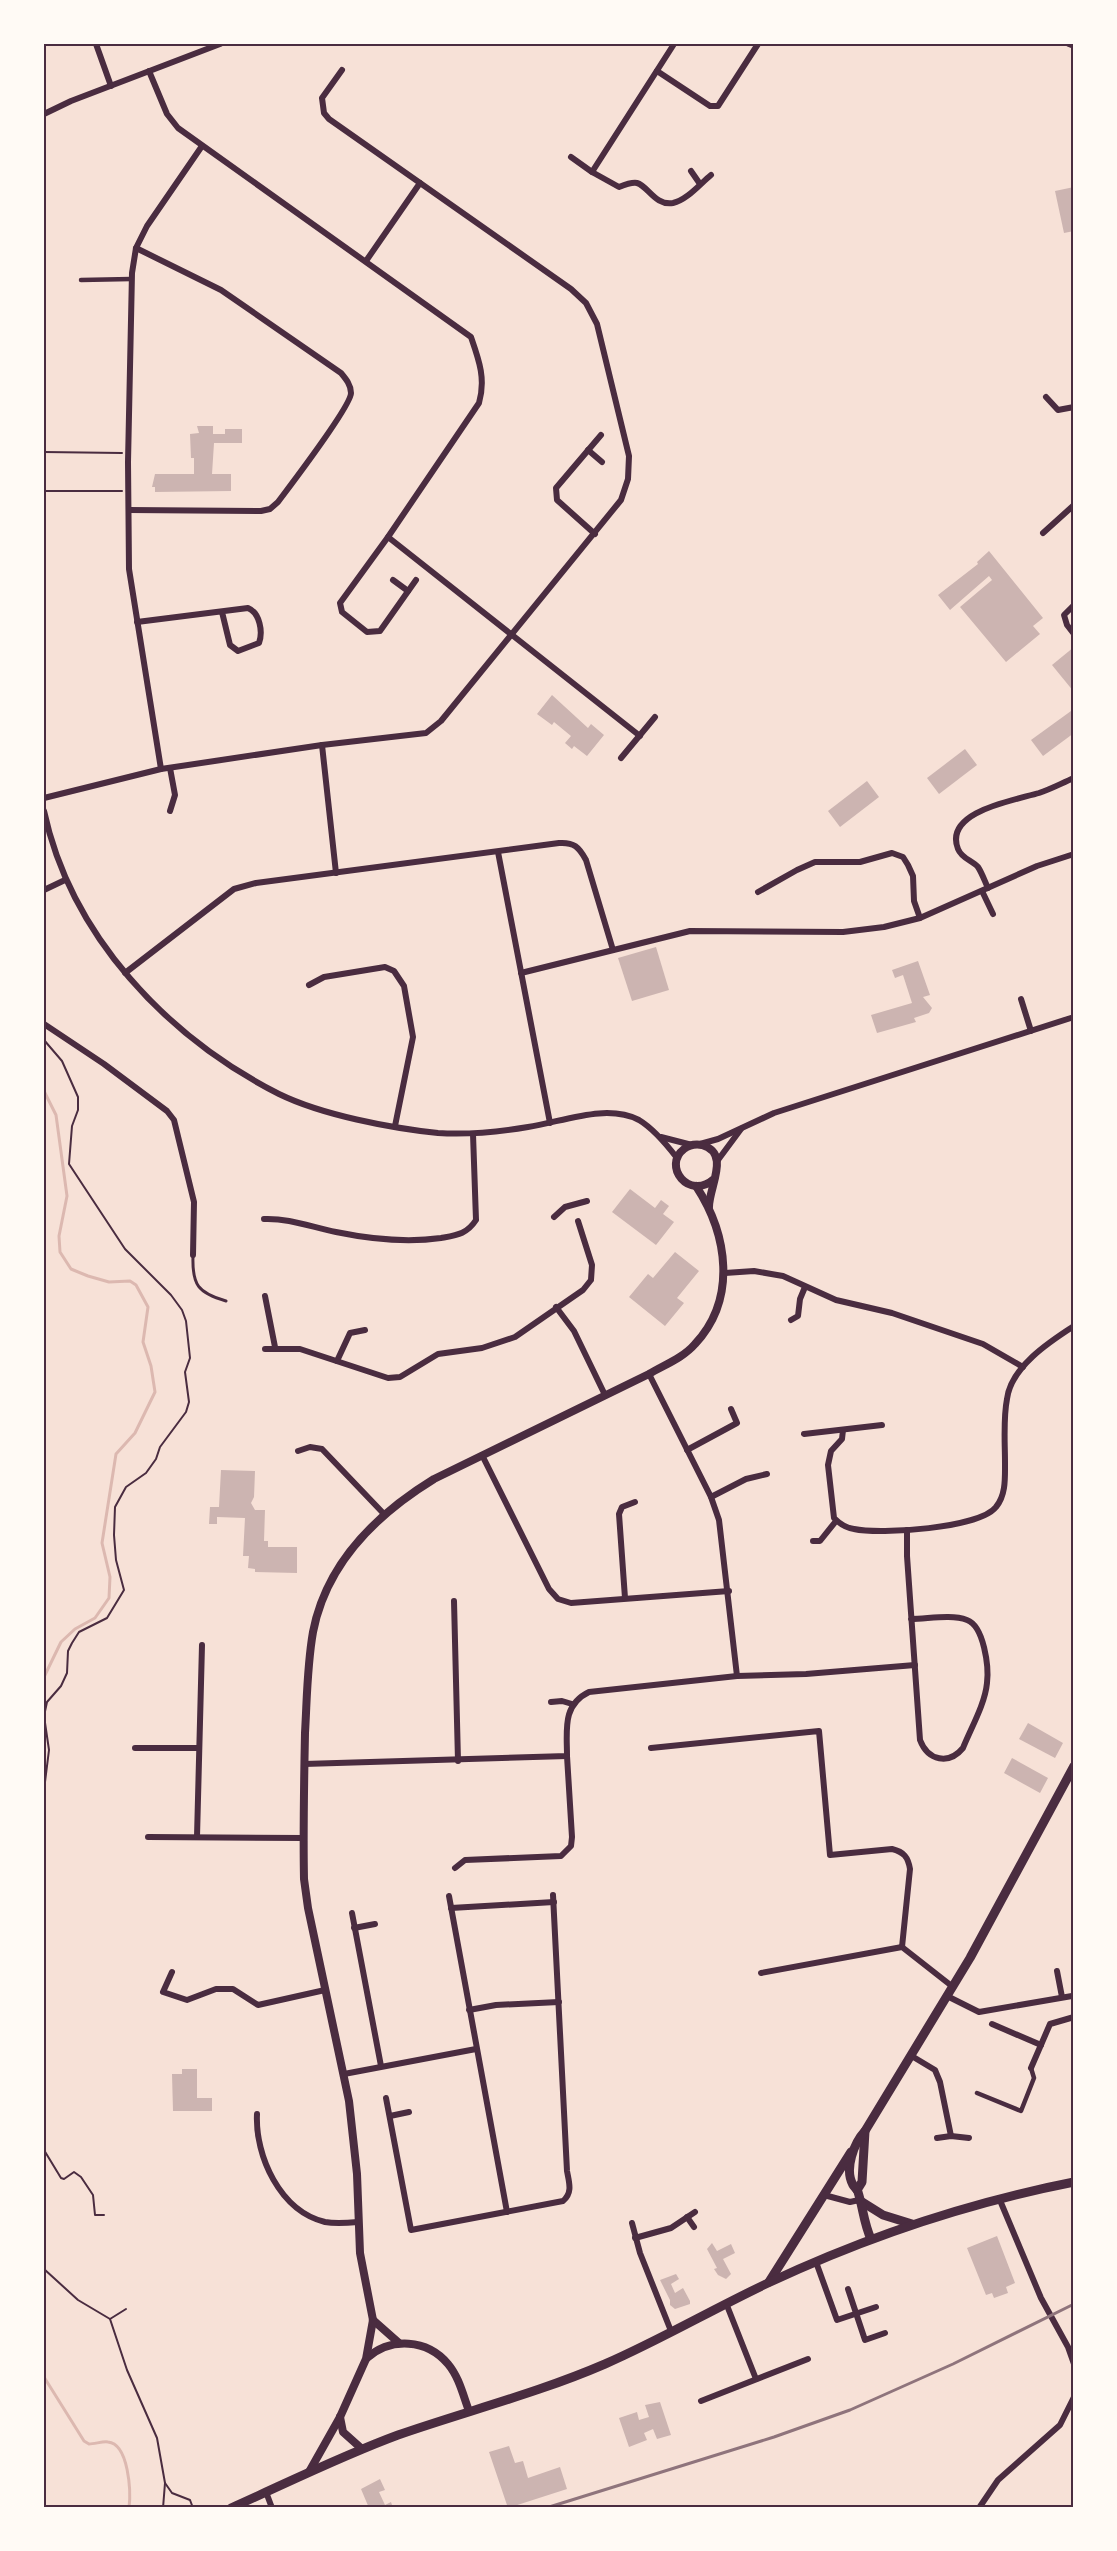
<svg xmlns="http://www.w3.org/2000/svg" width="1117" height="2551" viewBox="0 0 1117 2551" font-family="'Alegreya Sans',sans-serif">
	<style>
		.lines { fill: none; stroke-linecap: round; stroke-linejoin: round }
		.stream { stroke: #dcb8b0; stroke-width: 3 }
		.building { fill: #ccb4b1 }
		.path { stroke: #4a2c40; stroke-width: 2 }
		.service { stroke: #4a2c40; stroke-width: 3 }
		.pedestrian { stroke: #4a2c40; stroke-width: 4.5 }
		.minor { stroke: #4a2c40; stroke-width: 6 }
		.tertiary { stroke: #4a2c40; stroke-width: 8 }
		.secondary { stroke: #4a2c40; stroke-width: 9 }
		.primary { stroke: #4a2c40; stroke-width: 9 }
		.rail { stroke: #8f747c; stroke-width: 3 }
		.neatline { fill: none; stroke: #4a2c40; stroke-width: 2 }
	</style>
	<rect width="100%" height="100%" fill="#f7e1d7"/>
	<g class="lines">
		<!-- stream -->
		<g class="stream">
			<path d="M44 1091 56 1115 67 1196 59 1236 60 1252 71 1269 88 1276 109 1282 130 1281 136 1285 148 1307 143 1342 151 1366 155 1392 135 1433 116 1454 102 1543 110 1577 109 1598 95 1618 75 1629 61 1642 44 1677"/>
			<path d="M44 2377 84 2441 89 2444C95 2444 103 2441 108 2442 129 2444 131 2492 129 2508"/>
		</g>
	</g>
	<!-- building -->
	<g class="building">
		<path d="M1074 187V231L1064 233 1055 191Z"/>
		<path d="M197 426H213V434H225V429H242V443H214L212 474H231V491L155 492V487H152L155 474H194V458H191L190 434 199 433Z"/>
		<path d="M989 551 1043 618 1033 626 1040 634 1006 662 960 607 992 580 989 576 950 610 938 595 978 564 977 562Z"/>
		<path d="M1074 647V692L1052 665Z"/>
		<path d="M552 695 588 728 591 724 604 735 587 756 574 746 572 749 565 743 571 736 554 722 552 725 537 714Z"/>
		<path d="M1071 711 1074 714V733L1043 756 1031 740Z"/>
		<path d="M965 749 977 765 939 794 927 778Z"/>
		<path d="M867 781 879 797 840 827 828 811Z"/>
		<path d="M656 947 669 990 632 1001 618 958Z"/>
		<path d="M918 961 930 995 923 997 932 1008 929 1013 914 1018 916 1022 877 1033 871 1015 912 1003 903 975 895 978 892 970Z"/>
		<path d="M630 1189 655 1208 661 1200 669 1206 663 1214 674 1222 656 1245 612 1212Z"/>
		<path d="M675 1252 699 1271 677 1298 684 1303 665 1326 629 1297 648 1274 653 1278Z"/>
		<path d="M221 1470 255 1471 254 1497 251 1503 255 1510H265L264 1541H268V1547H297V1573L255 1572V1569L248 1568 249 1556H243L245 1518 217 1517V1524H209L210 1507H219Z"/>
		<path d="M1028 1723 1063 1743 1055 1758 1019 1739Z"/>
		<path d="M1012 1758 1048 1778 1040 1793 1004 1773Z"/>
		<path d="M182 2069H197V2098H212V2111H173L172 2074H182Z"/>
		<path d="M997 2236 1015 2283 1006 2287 1008 2293 994 2298 992 2293 986 2295 967 2248Z"/>
		<path d="M712 2243 717 2251 731 2244 735 2253 723 2259 731 2274 726 2279 718 2275 714 2269 717 2268 707 2249Z"/>
		<path d="M676 2274 679 2279 671 2284 675 2293 683 2288 690 2301V2304L675 2309 670 2305V2300L660 2280Z"/>
		<path d="M660 2402 671 2435 657 2439 653 2429 644 2433 647 2440 629 2447 619 2418 637 2412 639 2420 649 2417 645 2405Z"/>
		<path d="M509 2446 515 2463 523 2461 528 2478 560 2467 567 2489 508 2508 489 2452Z"/>
		<path d="M380 2479 385 2490 379 2492 385 2505 391 2502 393 2508H369L361 2489Z"/>
	</g>
	<g class="lines">
		<!-- path -->
		<g class="path">
			<path d="M44 452 122 453"/>
			<path d="M44 491H122"/>
			<path d="M44 1790 49 1750 44 1716 47 1702 61 1686 67 1673 68 1651 72 1643 79 1632 107 1618 124 1590 116 1560 114 1535 115 1507 126 1487 146 1473 156 1459 160 1447 186 1412 189 1402 185 1372 190 1358 186 1321 182 1310 171 1295 125 1249 69 1164 72 1126 78 1110V1097L62 1061 44 1040"/>
			<path d="M44 2150 61 2178 64 2179 74 2172 81 2177 93 2195 95 2215H104"/>
			<path d="M44 2269 78 2300 110 2319"/>
			<path d="M126 2309 110 2319 127 2370 157 2438 165 2483 163 2508"/>
			<path d="M165 2483 172 2493 190 2500 193 2508"/>
		</g>
		<!-- service -->
		<path class="service" d="M193 1256C192 1285 198 1293 226 1301"/>
		<!-- pedestrian -->
		<g class="pedestrian">
			<path d="M81 280 131 279"/>
			<path d="M977 2093 1021 2111 1034 2078 1031 2068"/>
		</g>
		<!-- minor -->
		<g class="minor">
			<path d="M96 44 111 86"/>
			<path d="M1069 44 1074 46"/>
			<path d="M149 71 167 114 178 128 471 337C479 360 486 379 479 403L388 537 340 603 342 612 367 632 380 631 416 580"/>
			<path d="M657 71 710 106H718L758 44"/>
			<path d="M44 114 71 101 220 44"/>
			<path d="M571 157 592 172 674 44"/>
			<path d="M691 171 700 184"/>
			<path d="M592 172 619 187C624 185 632 182 637 183 648 186 655 206 673 203 687 200 700 184 711 175"/>
			<path d="M366 261 420 183"/>
			<path d="M1046 397 1058 410 1074 407"/>
			<path d="M588 450 602 462"/>
			<path d="M129 510 261 511 270 509 278 502C290 486 351 406 351 393 351 385 346 379 341 373L221 290 136 248"/>
			<path d="M1043 533 1074 505"/>
			<path d="M595 534 557 500 556 488 601 435"/>
			<path d="M388 537 640 736"/>
			<path d="M393 580 408 591"/>
			<path d="M1074 605 1064 615 1067 625 1074 634"/>
			<path d="M137 622 248 608C260 613 263 632 259 643L238 651 230 645 222 612"/>
			<path d="M322 745 336 873"/>
			<path d="M621 758 655 717"/>
			<path d="M170 768 175 795 170 811"/>
			<path d="M161 769 129 569 128 462 132 273 136 248 147 226 202 146"/>
			<path d="M44 798 161 769 322 745 426 733 441 721 621 500 628 479 629 456 597 324 586 303 571 289 329 119 324 113 322 98 342 70"/>
			<path d="M44 811C71 936 167 1037 279 1094 322 1115 390 1128 438 1133 468 1135 498 1132 528 1127 562 1122 606 1103 639 1120 654 1129 667 1145 677 1158"/>
			<path d="M498 852 550 1123"/>
			<path d="M988 888C985 882 982 873 978 867 972 860 962 859 958 849 943 811 1016 800 1039 793 1051 789 1062 783 1074 778"/>
			<path d="M44 890 65 880"/>
			<path d="M982 891 993 914"/>
			<path d="M758 892 797 870 815 862H860L892 853 903 857 908 865 913 876 914 901 920 918"/>
			<path d="M125 973 234 889 256 883 559 843C574 842 579 847 586 860L613 950"/>
			<path d="M521 973 690 931 843 932 884 927 920 918 1037 866 1074 854"/>
			<path d="M309 985 324 977 385 967 394 971 404 986 413 1037 395 1126"/>
			<path d="M1021 999 1031 1031"/>
			<path d="M44 1024 104 1064 167 1111 174 1120 194 1202 193 1255"/>
			<path d="M661 1137 692 1145"/>
			<path d="M700 1144 718 1139 774 1113 1074 1017"/>
			<path d="M718 1160 741 1129"/>
			<path d="M554 1217 565 1207 587 1201"/>
			<path d="M264 1219C289 1218 311 1227 336 1232 370 1239 406 1243 441 1238 457 1235 467 1234 476 1220L473 1134"/>
			<path d="M725 1273 754 1271 783 1276 836 1300 892 1313 983 1344 1023 1367"/>
			<path d="M265 1296 275 1347"/>
			<path d="M556 1307 574 1331 605 1395"/>
			<path d="M791 1320 798 1316 800 1299 805 1287"/>
			<path d="M265 1349H300L388 1378 400 1377 438 1354 482 1348 515 1337 583 1290 591 1280 592 1265 578 1221"/>
			<path d="M337 1361 350 1333 365 1330"/>
			<path d="M649 1374 711 1497 719 1520 737 1676"/>
			<path d="M843 1430 842 1439 831 1451 828 1465 834 1518C840 1524 846 1528 854 1529 880 1535 980 1528 996 1507 1006 1495 1005 1478 1005 1463 1005 1442 1003 1419 1007 1399 1011 1367 1049 1342 1074 1326"/>
			<path d="M804 1434 882 1425"/>
			<path d="M687 1450 737 1423 731 1409"/>
			<path d="M298 1451 310 1447 322 1449 384 1514"/>
			<path d="M482 1455 549 1589 558 1599 571 1603 729 1591"/>
			<path d="M711 1497 746 1479 767 1474"/>
			<path d="M907 1530V1556L920 1740C928 1761 949 1765 963 1748 971 1728 985 1704 987 1683 989 1667 984 1626 967 1620 951 1614 928 1619 911 1619"/>
			<path d="M813 1541H820L836 1521"/>
			<path d="M625 1598 619 1514 622 1507 635 1502"/>
			<path d="M454 1601 458 1761"/>
			<path d="M551 1702 562 1701 572 1704"/>
			<path d="M135 1748H199"/>
			<path d="M651 1748 819 1731 830 1855 892 1849C904 1852 908 1857 910 1869L902 1947"/>
			<path d="M304 1764 567 1756C567 1730 562 1705 589 1692L737 1676 806 1674 915 1665"/>
			<path d="M148 1837 304 1838"/>
			<path d="M197 1837 202 1645"/>
			<path d="M455 1868 465 1860 561 1856 571 1846 572 1837 567 1756"/>
			<path d="M449 1896 507 2212"/>
			<path d="M451 1908 554 1902"/>
			<path d="M352 1913 381 2066"/>
			<path d="M354 1928 375 1924"/>
			<path d="M1057 1971 1062 1997"/>
			<path d="M172 1972 163 1992 187 2000 216 1989H233L258 2005 325 1990"/>
			<path d="M761 1973 902 1947 953 1987"/>
			<path d="M947 1996 979 2012 1072 1996"/>
			<path d="M469 2010 496 2005 559 2002"/>
			<path d="M992 2024 1041 2045"/>
			<path d="M910 2055 935 2070 940 2082 951 2136"/>
			<path d="M1031 2068 1050 2024 1074 2017"/>
			<path d="M344 2074 476 2049"/>
			<path d="M386 2098 411 2230 563 2201C573 2193 569 2182 567 2171L553 1895"/>
			<path d="M257 2114C255 2156 280 2211 325 2222 336 2224 347 2223 358 2222"/>
			<path d="M390 2116 409 2112"/>
			<path d="M937 2138 951 2136 969 2138"/>
			<path d="M824 2195 850 2202 859 2200"/>
			<path d="M999 2198 1041 2298 1068 2347 1074 2364"/>
			<path d="M687 2217 694 2227"/>
			<path d="M632 2223 640 2253 671 2331"/>
			<path d="M635 2238 671 2228 695 2212"/>
			<path d="M816 2262 837 2320 876 2307"/>
			<path d="M848 2289 865 2340 885 2333"/>
			<path d="M726 2303 756 2379"/>
			<path d="M701 2401 808 2359"/>
			<path d="M266 2492 272 2508"/>
			<path d="M979 2508 998 2480 1060 2425 1074 2397"/>
		</g>
		<!-- tertiary -->
		<g class="tertiary">
			<path d="M709 1207C709 1187 731 1153 702 1145 696 1144 689 1145 684 1149 662 1166 689 1201 714 1179"/>
			<path d="M373 2320 399 2343"/>
			<path d="M367 2358C391 2337 427 2339 448 2364 459 2377 463 2395 469 2411"/>
			<path d="M340 2417 343 2432 362 2449"/>
			<path d="M309 2472 340 2417 366 2359 373 2320 360 2253 357 2174 349 2101 308 1908 304 1879C303 1830 304 1782 305 1733 307 1699 307 1666 313 1632 326 1564 377 1514 434 1479L649 1374C664 1365 683 1358 695 1344 737 1299 728 1235 696 1186"/>
		</g>
		<!-- secondary -->
		<g class="secondary">
			<path d="M857 2190 862 2182 865 2131"/>
			<path d="M859 2200 883 2215 912 2224"/>
			<path d="M871 2239C864 2224 863 2208 858 2192 857 2189 854 2187 853 2185 844 2169 854 2143 865 2131L970 1958 1074 1766"/>
			<path d="M769 2282 851 2152"/>
		</g>
		<!-- primary -->
		<path class="primary" d="M231 2508C287 2483 341 2456 398 2435 467 2411 538 2393 605 2364 660 2340 713 2309 768 2283 866 2237 967 2203 1074 2182"/>
		<!-- rail -->
		<path class="rail" d="M546 2508 774 2437 850 2410 953 2364 1074 2304"/>
	</g>
	<!-- border -->
	<rect width="1117" height="2551" fill="none" stroke="#fffaf5" stroke-width="90"/>
	<rect x="45" y="45" width="1027" height="2461" class="neatline"/>
</svg>
